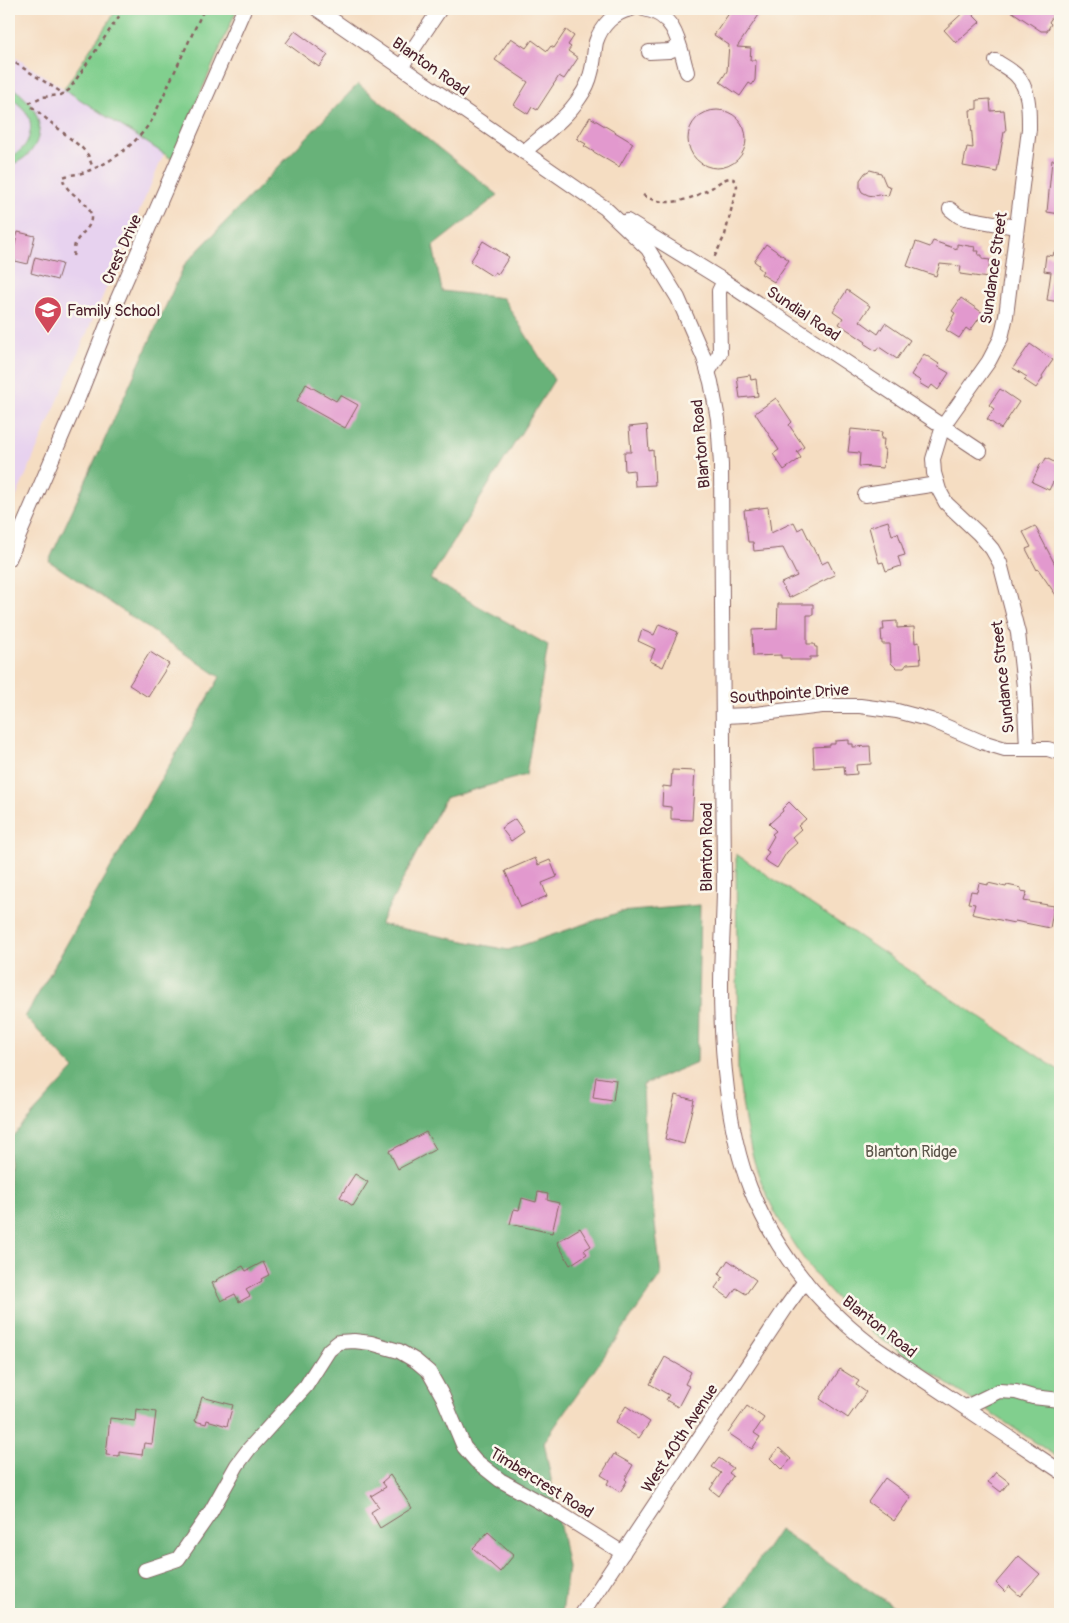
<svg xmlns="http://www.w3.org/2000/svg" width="1069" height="1623" viewBox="0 0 1069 1623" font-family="Pangolin,sans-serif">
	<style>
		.built { fill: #e7d2ef }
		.green { fill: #81cf8e; stroke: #66775c }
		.forest { fill: #68b279; stroke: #596852 }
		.building { fill: #e299ce }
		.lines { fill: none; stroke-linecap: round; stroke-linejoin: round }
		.minor-casing { stroke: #866260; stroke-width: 16 }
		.path { stroke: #866260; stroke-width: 2.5; stroke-dasharray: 4 4; stroke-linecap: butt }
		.minor { stroke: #fff; stroke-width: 14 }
		.labels { text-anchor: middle; stroke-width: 5; stroke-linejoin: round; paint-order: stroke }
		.street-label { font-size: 16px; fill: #4a1f2b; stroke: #fbf7ec }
		.poi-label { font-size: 16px; fill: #4a1f2b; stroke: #fbf7ec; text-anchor: start }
		.park-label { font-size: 16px; fill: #5a5449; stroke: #fbf7ec }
	</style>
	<rect width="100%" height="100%" fill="#fbf7ec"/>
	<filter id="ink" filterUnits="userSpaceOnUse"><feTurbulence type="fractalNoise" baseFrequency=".02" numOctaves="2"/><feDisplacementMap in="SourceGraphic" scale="10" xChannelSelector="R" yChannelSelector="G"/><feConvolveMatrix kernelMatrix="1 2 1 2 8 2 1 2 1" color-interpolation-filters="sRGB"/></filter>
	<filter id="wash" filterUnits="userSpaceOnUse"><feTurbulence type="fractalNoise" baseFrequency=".0096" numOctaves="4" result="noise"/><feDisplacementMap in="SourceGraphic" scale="20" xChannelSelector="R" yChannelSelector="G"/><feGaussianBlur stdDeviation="1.12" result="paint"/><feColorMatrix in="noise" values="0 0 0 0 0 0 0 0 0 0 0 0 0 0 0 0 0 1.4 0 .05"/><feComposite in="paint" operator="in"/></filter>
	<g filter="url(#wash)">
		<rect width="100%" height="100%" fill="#f5ddc2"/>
		<!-- built -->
		<path class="built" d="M9 53 164 154 9 514Z"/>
		<!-- green -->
		<g class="green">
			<path d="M117 9H237L172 159 64 89Z"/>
			<path d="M9 84C18 92 28 99 34 110 47 132 34 159 9 165V157C27 152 37 128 26 112 22 106 14 101 9 96Z"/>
			<path d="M736 854 1060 1071V1459L881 1339C872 1332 862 1325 854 1317 811 1276 771 1218 754 1161 746 1132 742 1103 738 1074Z"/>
		</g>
		<!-- forest -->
		<g class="forest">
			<path d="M358 84 498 195 433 246 442 291 503 298 554 380 430 579 548 645 526 775 445 798 380 924 508 950 620 912 700 905 697 1062 643 1085 645 1139 661 1275 544 1442 568 1568 562 1614H9V1312L11 1309 9 1307V1140L74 1069 25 1017 220 677 49 561 185 264Z"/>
			<path d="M779 1530 903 1613V1614H722Z"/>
		</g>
		<g id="blocks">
			<!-- building -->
			<g class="building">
				<path d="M732 9H763L737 47 751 48 750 60H756L755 80 752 85 749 83 740 96 720 82 727 71 729 45 714 35Z"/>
				<path d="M967 9 980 22 956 43 944 30Z"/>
				<path d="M1008 9H1057L1049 22 1051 24 1047 31H1041Z"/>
				<path d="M566 30 574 36 568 45 571 47 568 51 578 58 564 79 559 76 537 110 532 107 528 114 514 105 528 82 495 60 511 38 526 48 532 40 547 51 551 46 554 48Z"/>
				<path d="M295 31 328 55 319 67 286 43Z"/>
				<path d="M990 99 991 111 1004 110 1006 131 1004 132 997 172 963 166 967 147 973 148 970 110 977 109V100Z"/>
				<circle cx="717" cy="139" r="29"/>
				<path d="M590 117 633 143 619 167 584 146 586 144 577 139Z"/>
				<path d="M1052 160H1060V214L1047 212Z"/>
				<path d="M870 170 881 173 886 185 891 187 888 196 878 194 873 196 868 195 862 192 860 188V180L865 173Z"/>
				<path d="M18 232 35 236 28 264 11 260Z"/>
				<path d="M483 241 509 257 498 274 495 272 492 276 470 262Z"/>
				<path d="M933 241 957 249V244L975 247 974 251H979L978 255H982V259L990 260 988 278 960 274 961 266 940 264 936 276 907 266 916 242 930 247Z"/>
				<path d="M766 244 789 260 774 282 761 274 763 271 758 267 759 265 754 261Z"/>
				<path d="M1054 252 1060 253V302L1047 300 1051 272 1044 271 1046 255 1053 256Z"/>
				<path d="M35 257 62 264 57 280 31 273Z"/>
				<path d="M847 290 870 306 860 321 878 334 885 323 910 340 897 359 879 347 876 351 865 344 866 342 839 324 843 318 833 311Z"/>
				<path d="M961 298 983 313 970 331 966 328 959 338 946 330 953 319 952 318 955 313 952 311Z"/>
				<path d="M1030 344 1053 360 1042 376 1043 378 1036 388 1024 380 1027 377 1013 368Z"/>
				<path d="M924 354 939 364 937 366 949 373 938 390 932 385 929 389 919 383 921 381 911 375Z"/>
				<path d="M750 375 751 380 756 379 758 396 740 398 737 377Z"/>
				<path d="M306 384 336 401 340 395 358 405 345 428 297 401Z"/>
				<path d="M1000 389 1019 402 1001 429 987 419 994 409 989 405Z"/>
				<path d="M776 398 792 422 789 425 804 447 797 452 801 458 784 470 773 454 779 450 755 413Z"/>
				<path d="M647 425 649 451 653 450 655 485 635 486 634 470 625 471 624 452H631L629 427Z"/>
				<path d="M851 429 882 432 881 439H884L883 449 885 450 883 468 859 466 860 453 848 452Z"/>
				<path d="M1046 458 1060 465V485L1053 482 1049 490 1032 482 1041 463 1043 464Z"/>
				<path d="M768 507 771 533 794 522 798 530 803 527 816 554 818 553 822 564 828 561 835 575 789 598 781 583 797 576 783 548 754 551 753 542H748L744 510Z"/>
				<path d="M888 521 892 535 898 533 905 555 898 557 901 566 886 571 883 562 879 563 869 527Z"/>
				<path d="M1035 526 1060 574V601L1038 569 1037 570 1026 549 1031 547 1023 532Z"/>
				<path d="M778 604H813V615H807V644H814L815 647H817V657H810V660H790V658H781V655L753 656 752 630 777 629Z"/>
				<path d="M897 621V628L914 627 915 643 919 642 921 663 907 664 904 668H896L891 663 890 644H882L881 630H884L883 622Z"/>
				<path d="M659 624 678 632 663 667 650 661 655 649 638 641 642 630 654 635Z"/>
				<path d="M150 652 169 664 148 697 129 685Z"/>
				<path d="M849 740V744H853V747L870 746 871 764 856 765 857 774 845 775 844 766 814 768 813 747 830 746V744H835V741Z"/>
				<path d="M672 770 695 771 692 820 671 819V807L662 806 663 786 671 787Z"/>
				<path d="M789 802 806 819 798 826 801 829 792 837 797 843 787 852 777 868 764 860 769 852 766 850 774 836 772 834 776 831 769 824 783 811 782 809Z"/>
				<path d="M515 819 524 832 511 841 501 828Z"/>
				<path d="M535 858 538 865 550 860 557 877 542 883 547 896 521 907 505 871Z"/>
				<path d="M979 883 988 885V883L1006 887 1007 885 1021 888V891L1027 892 1024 901 1054 906 1050 928 1015 921 1014 923 972 914 975 904 968 903 971 891 977 892Z"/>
				<path d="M596 1077 616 1080 613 1101 593 1098Z"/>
				<path d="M675 1095 694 1100 684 1144 665 1139Z"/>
				<path d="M426 1132 436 1149 398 1169 389 1151Z"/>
				<path d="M355 1174 368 1182 353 1206 340 1197Z"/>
				<path d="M538 1192 548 1194 547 1200 559 1203 552 1233 510 1224 514 1209 519 1210 522 1198 536 1202Z"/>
				<path d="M580 1228 591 1246 584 1250 587 1254 570 1265 557 1242Z"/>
				<path d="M728 1260 756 1280 746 1294 736 1288 729 1298 715 1288 723 1277 719 1274Z"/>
				<path d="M263 1262 269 1275 261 1279 262 1281 246 1290 250 1296 239 1302 235 1294 221 1301 212 1283 217 1281 216 1280 243 1266 246 1271Z"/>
				<path d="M665 1357 691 1372 685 1384 689 1386 678 1407 666 1400 669 1395 650 1384Z"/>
				<path d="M840 1369 859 1381 856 1385 866 1392 848 1418 820 1399Z"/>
				<path d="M202 1397 233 1405 227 1426 207 1420 206 1424 195 1421Z"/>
				<path d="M626 1406 650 1422 639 1438 615 1423Z"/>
				<path d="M747 1406 764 1418 754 1433 760 1437 752 1449 728 1433Z"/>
				<path d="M136 1409 156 1412 152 1444 144 1443 142 1455 119 1452V1456L106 1455 110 1418 135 1421Z"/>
				<path d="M779 1448 791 1459 782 1470 770 1458Z"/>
				<path d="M614 1454 633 1465 625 1479 627 1481 620 1492 607 1484 609 1480 601 1475Z"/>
				<path d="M719 1458 733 1468 729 1473 733 1476 719 1496 710 1489 721 1473 712 1467Z"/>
				<path d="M996 1472 1009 1482 1001 1492 988 1482Z"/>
				<path d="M390 1475 412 1508 380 1528 371 1512 379 1507 371 1496 386 1487 382 1482Z"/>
				<path d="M885 1478 911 1497 894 1521 868 1502Z"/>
				<path d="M488 1532 514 1555 500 1572 473 1548Z"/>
				<path d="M1019 1556 1040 1574 1020 1596 1009 1586 1005 1592 996 1583Z"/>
			</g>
		</g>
	</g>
	<g filter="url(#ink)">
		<use href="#blocks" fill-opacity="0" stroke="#866260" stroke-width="1"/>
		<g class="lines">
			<!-- minor casing -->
			<g class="minor-casing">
				<g id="minor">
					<path d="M317 9 605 208 648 249 678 298 704 358 711 382 718 419 721 465C722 605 723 744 724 884 724 918 721 952 721 986 721 1049 727 1130 750 1188 775 1251 818 1304 871 1345L1060 1471"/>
					<path d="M644 9C677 15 679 45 687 72"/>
					<path d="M649 52 669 51 679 47"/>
					<path d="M996 61C1003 66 1010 69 1016 75 1030 89 1029 111 1029 129L1006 316 1001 338 989 361 943 426 933 459 934 473 939 490 946 503 979 534 992 549 1000 563 1018 633 1024 687 1027 748"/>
					<path d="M401 67 440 9"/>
					<path d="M524 152C543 135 566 119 580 97 585 90 589 82 591 73 594 63 594 52 596 42 601 26 614 12 631 9"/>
					<path d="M950 209 959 216 965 218 1016 227"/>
					<path d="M627 221 721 279 980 451"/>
					<path d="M708 372 720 353 719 291 724 281"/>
					<path d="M865 495 937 484"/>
					<path d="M9 559 79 396 115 305 244 9"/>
					<path d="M723 716 747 715 822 706H860L897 711 931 720 982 742 1005 749H1048L1060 753"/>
					<path d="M966 1407 999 1391 1016 1392 1033 1397 1060 1400"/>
					<path d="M145 1570 178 1559 210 1513 237 1465 249 1449 306 1386 329 1350 339 1342 354 1341 371 1343 399 1351 416 1361 429 1372 443 1397 464 1447 476 1461 500 1480 556 1511 623 1553"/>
					<path d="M582 1614 787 1306 805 1281"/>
				</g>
			</g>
			<!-- path -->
			<g class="path">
				<path d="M9 59 64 94"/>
				<path d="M29 103 42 97 61 95 69 90 124 9"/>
				<path d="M32 107 82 148 88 155 93 168"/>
				<path d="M643 195C665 209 691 200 713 187 717 184 725 178 730 178 735 178 736 182 737 186L725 235 713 260"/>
				<path d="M73 256C74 252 74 247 75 244 79 234 91 229 91 218 92 199 63 195 63 177 70 174 78 175 85 172 112 163 137 143 152 120L204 9"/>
			</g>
			<!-- minor -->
			<use href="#minor" class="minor"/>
		</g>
	</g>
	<!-- icons -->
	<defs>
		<g id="school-pin" transform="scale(1.4375)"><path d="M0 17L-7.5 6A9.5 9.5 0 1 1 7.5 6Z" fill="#d1495b" stroke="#fbf7ec"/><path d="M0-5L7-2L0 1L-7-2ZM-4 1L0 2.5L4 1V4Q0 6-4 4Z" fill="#fff"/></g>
	</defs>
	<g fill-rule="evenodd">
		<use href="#school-pin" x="48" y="310"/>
	</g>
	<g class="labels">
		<!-- street labels -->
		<g class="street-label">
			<text transform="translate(431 66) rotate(35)" y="6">Blanton Road</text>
			<text transform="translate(121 249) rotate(-66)" y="6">Crest Drive</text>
			<text transform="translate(993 268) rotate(-82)" y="6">Sundance Street</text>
			<text transform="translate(804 313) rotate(34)" y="6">Sundial Road</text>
			<text transform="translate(700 444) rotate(-95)" y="6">Blanton Road</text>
			<text transform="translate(1002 677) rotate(-96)" y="6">Sundance Street</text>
			<text transform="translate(789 693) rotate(-4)" y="6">Southpointe Drive</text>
			<text transform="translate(706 847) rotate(-90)" y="6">Blanton Road</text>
			<text transform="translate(880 1326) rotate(38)" y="6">Blanton Road</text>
			<text transform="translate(679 1438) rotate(-57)" y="6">West 40th Avenue</text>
			<text transform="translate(542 1482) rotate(32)" y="6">Timbercrest Road</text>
		</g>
		<!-- poi labels -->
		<g class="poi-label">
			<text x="67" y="316">Family School</text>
		</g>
		<!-- park labels -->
		<g class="park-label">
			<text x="911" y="1157">Blanton Ridge</text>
		</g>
	</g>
	<!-- margin -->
	<rect width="1069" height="1623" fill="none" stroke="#fbf7ec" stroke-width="30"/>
</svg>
